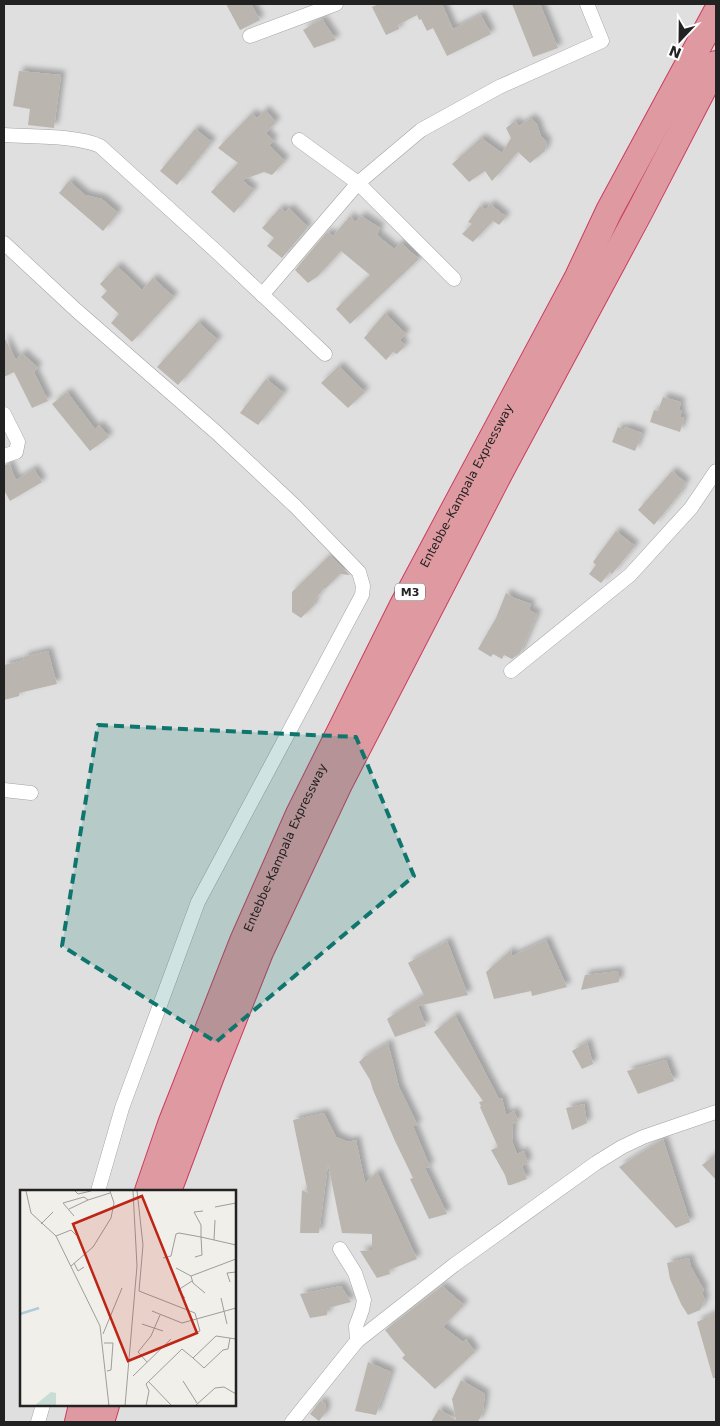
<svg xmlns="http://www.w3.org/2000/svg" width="720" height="1426" viewBox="0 0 720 1426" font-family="'DejaVu Sans',sans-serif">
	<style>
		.residential { fill: #e0dfdf; fill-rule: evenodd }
		.building { fill: #bab5af; filter: url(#shadow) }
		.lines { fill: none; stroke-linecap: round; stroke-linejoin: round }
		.minor-casing { stroke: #a3a3a3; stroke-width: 15 }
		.motorway-casing { stroke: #ca3c5f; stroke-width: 28 }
		.minor { stroke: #fff; stroke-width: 14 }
		.motorway { stroke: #df9aa1; stroke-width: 26 }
		.marked { fill: #0f766e; fill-opacity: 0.2; stroke: #0f766e; stroke-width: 4; stroke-dasharray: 10 6; stroke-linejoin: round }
		.labels { text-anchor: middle; stroke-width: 4; stroke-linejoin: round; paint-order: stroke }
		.shield { fill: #fff; stroke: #646464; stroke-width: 1 }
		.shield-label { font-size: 11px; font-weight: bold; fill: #222 }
		.street-label { font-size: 12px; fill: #222; stroke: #fff }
		.inset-river { fill: none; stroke: #afccd9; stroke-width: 2.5 }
		.inset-road { fill: none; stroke: #9e9d9a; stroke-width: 1 }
		.view { fill: #be2515; fill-opacity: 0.15; stroke: #be2515; stroke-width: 2.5 }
		.inset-edge { fill: none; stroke: #222; stroke-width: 2.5 }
	</style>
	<defs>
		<filter id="shadow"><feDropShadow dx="4.5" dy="-4.5" stdDeviation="2.5" flood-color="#0004"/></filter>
	</defs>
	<rect width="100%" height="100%" fill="#f1efea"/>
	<!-- residential -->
	<path class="residential" d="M4 4H716V1422H4ZM21 1191H235V1405H21Z"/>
	<!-- building -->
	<g class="building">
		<path d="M226 4H251L260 20 240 30Z"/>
		<path d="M379 4H442L453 29 481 15 491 34 447 56 433 28 427 31 421 19 419 20 417 15 398 25 399 29 386 35 372 7Z"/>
		<path d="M512 4H540L558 48 533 57Z"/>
		<path d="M322 19 336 40 314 48 303 30Z"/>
		<path d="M19 71 61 75 54 128 28 125 30 109 13 106Z"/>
		<path d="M265 110 276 122 266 133 274 141 269 145 285 161 272 175 264 172 242 180 254 190 234 213 211 192 238 163 218 148 252 113 257 118Z"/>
		<path d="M531 118 537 124 541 136 547 142 545 151 530 163 518 152 492 181 485 171 469 182 452 164 481 138 502 153 511 138 506 128 515 121 519 126Z"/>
		<path d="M195 129 212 142 177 185 160 171Z"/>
		<path d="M69 181 85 195 102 199 118 213 103 231 59 193Z"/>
		<path d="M490 204 506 217 499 225 493 221 473 242 462 234 472 224 468 222 480 206 486 210Z"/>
		<path d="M280 208 285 212 289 208 308 227 282 258 267 246 274 238 262 228Z"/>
		<path d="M350 216 355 222 361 216 380 228 377 235 394 249 401 243 419 259 350 324 336 309 370 275 341 251 318 276 308 283 295 270 327 232 333 236Z"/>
		<path d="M117 266 142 290 153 278 174 297 132 342 111 323 119 314 101 297 107 291 100 284Z"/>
		<path d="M385 313 406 334 400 340 405 346 397 354 393 352 386 360 364 338Z"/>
		<path d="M198 322 218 340 178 385 157 367Z"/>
		<path d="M4 337 16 360 22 353 38 368 34 372 48 401 32 408 14 372 4 377Z"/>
		<path d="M339 366 365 392 348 408 321 383Z"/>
		<path d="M266 379 284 393 258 425 240 413Z"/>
		<path d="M67 392 95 429 99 425 109 437 90 451 52 404Z"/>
		<path d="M663 397 681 402 679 410H682L680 417 684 418 680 432 650 422 654 410 658 411Z"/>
		<path d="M618 427 624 430 625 427 642 433 635 451 612 442Z"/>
		<path d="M9 464 16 480 34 469 42 482 10 501 4 490V465Z"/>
		<path d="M672 471 686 483 681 489 682 491 654 525 638 510Z"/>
		<path d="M616 531 635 546 612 574 610 572 601 583 589 574 596 565 593 562Z"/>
		<path d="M330 555 350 575 340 574 326 588H324L313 602 315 604 301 618 292 612V592Z"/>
		<path d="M506 593 514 598 531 604 529 610 537 614 520 653 512 659 504 655 502 659 493 654 491 657 478 649 496 618Z"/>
		<path d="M48 651 57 684 19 693V696L4 700V665L24 660 23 657Z"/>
		<path d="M546 940 567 987 532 996 531 991 494 999 486 972 511 950 512 956Z"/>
		<path d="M447 941 468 995 418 1006 426 1026 395 1037 387 1019 424 995 408 963Z"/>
		<path d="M619 971V982L581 990 585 975Z"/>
		<path d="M455 1015 499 1099 502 1098 506 1115 514 1111 518 1121 513 1124 512 1141 517 1154 524 1151 528 1163 522 1166 527 1179 511 1185H508L505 1175 491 1150 498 1147 480 1107 481 1106 479 1102 483 1101 434 1032Z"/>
		<path d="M587 1042 593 1064 582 1069 572 1051Z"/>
		<path d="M388 1043 399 1087 418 1126H413L430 1167 425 1168 447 1214 429 1219 410 1179 413 1178 395 1141 373 1090 370 1080 359 1062 364 1057Z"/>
		<path d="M666 1060 674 1081 638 1094 627 1071Z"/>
		<path d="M584 1104 587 1123 572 1130 566 1108Z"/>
		<path d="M324 1113 336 1137 348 1142 356 1140 365 1183 377 1172 417 1259 389 1270 390 1274 377 1278 360 1251 372 1250V1234L342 1233 328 1164 319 1233H300L302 1190 308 1193 293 1120Z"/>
		<path d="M663 1139 690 1222 676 1228 619 1167Z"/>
		<path d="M716 1154V1180L702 1165Z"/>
		<path d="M689 1258 691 1267 704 1290 702 1293 705 1300 700 1310 688 1315 681 1304 670 1279 667 1263Z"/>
		<path d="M341 1286 351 1302 328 1308 327 1315 310 1318 300 1294Z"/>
		<path d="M442 1286 464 1305 443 1327 463 1342 466 1339 475 1352 435 1389 402 1358 405 1355 385 1330Z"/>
		<path d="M716 1313V1378H713L697 1322Z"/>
		<path d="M368 1362 391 1372 376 1415 355 1411Z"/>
		<path d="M461 1380 485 1394 483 1411 478 1422H431L439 1409 456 1420 452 1399Z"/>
		<path d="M320 1401 325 1403 326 1412 319 1421 310 1414Z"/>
	</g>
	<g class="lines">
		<!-- minor casing -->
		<g class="minor-casing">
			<g id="minor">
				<path d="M250 36 336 4"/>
				<path d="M4 135C31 137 76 135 100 146L218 253 325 354"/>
				<path d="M299 140 358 183 454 279"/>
				<path d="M4 243 76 310 217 433 295 506 359 572 363 586 362 595 198 902 122 1108 98 1191"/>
				<path d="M262 295 358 183 421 130 499 87 602 41 587 4"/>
				<path d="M4 414 18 442 16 452 4 456"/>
				<path d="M511 671 630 575 691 508 716 471"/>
				<path d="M4 790 31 793"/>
				<path d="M340 1249 355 1273 364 1300 362 1310 356 1326 357 1341"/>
				<path d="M38 1422 43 1405"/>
				<path d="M292 1422 357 1341 454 1265 596 1163 622 1147 643 1137 716 1112"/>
			</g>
		</g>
		<!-- motorway casing -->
		<g class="motorway-casing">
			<g id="motorway">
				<path id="s1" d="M148 1191 171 1124 243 941 299 814 403 605 578 277 609 211 716 13"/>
				<path d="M168 1191 211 1076 260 952 339 784 501 470 640 211 716 64"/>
				<path d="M78 1422 82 1405"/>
				<path d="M101 1422 106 1405"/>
			</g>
		</g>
		<!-- minor -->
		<use href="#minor" class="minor"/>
		<!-- motorway -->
		<use href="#motorway" class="motorway"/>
	</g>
	<!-- marked area -->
	<path class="marked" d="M98 725 356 737 414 876 216 1042 62 946Z"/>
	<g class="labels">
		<!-- shield labels -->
		<rect class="shield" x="395" y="583.5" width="30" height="17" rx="4"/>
		<g class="shield-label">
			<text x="410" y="596">M3</text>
		</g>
		<!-- street labels -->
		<g class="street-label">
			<text dy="4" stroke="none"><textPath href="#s1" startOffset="775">Entebbe–Kampala Expressway</textPath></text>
			<text dy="4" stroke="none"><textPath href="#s1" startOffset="370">Entebbe–Kampala Expressway</textPath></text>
		</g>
	</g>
	<!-- overview -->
	<g transform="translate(20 1190)">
		<rect width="216" height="216" fill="#f1efea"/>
		<path d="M31 202 36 203V216H14Z" fill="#c8ddd5"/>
		<path class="inset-river" d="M0 124 19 118"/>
		<path class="inset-road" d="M6 1 11 23 36 46 80 136 89 216M55 1 58 4 71 1M117 1 123 55 119 101 175 123 180 141 173 144M195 17 216 13M49 19 68 10M183 21 174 22 181 35V47L216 55M54 26 43 13 64 7 68 10 90 3M21 34 33 22M36 46 51 40 56 45M194 50 195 30M143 68 151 66 156 44 159 43 181 47 182 65 175 67M54 73 58 81 64 77M51 76 73 57 91 28 94 13 90 1M156 78 171 86 216 69M171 86 173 93 185 103M210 92 207 83 216 82M165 108 158 100 172 91M201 108 207 134M132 121 162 133 216 118M122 134 143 141M83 144 102 98M84 153H93L91 180 87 181M173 168 184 178 203 160 208 159 210 148M127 172 118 162 131 146 140 125M113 186 151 149M128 191 152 216M163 191 177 213M105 216 117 76 113 1M126 216 129 201 126 194 162 159 173 168 196 146 216 149M175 216 195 198 204 197 216 204"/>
		<path class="view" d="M122 6 177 143 108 171 53 34Z"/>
		<rect width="216" height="216" class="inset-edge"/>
	</g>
	<!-- border -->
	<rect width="720" height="1426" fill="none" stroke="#222222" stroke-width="10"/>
	<!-- north arrow -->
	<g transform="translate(680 40) rotate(202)" stroke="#ffffff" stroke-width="4" paint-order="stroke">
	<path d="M0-4L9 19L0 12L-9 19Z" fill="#222222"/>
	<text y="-8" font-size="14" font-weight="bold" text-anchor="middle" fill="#222222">N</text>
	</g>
</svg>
